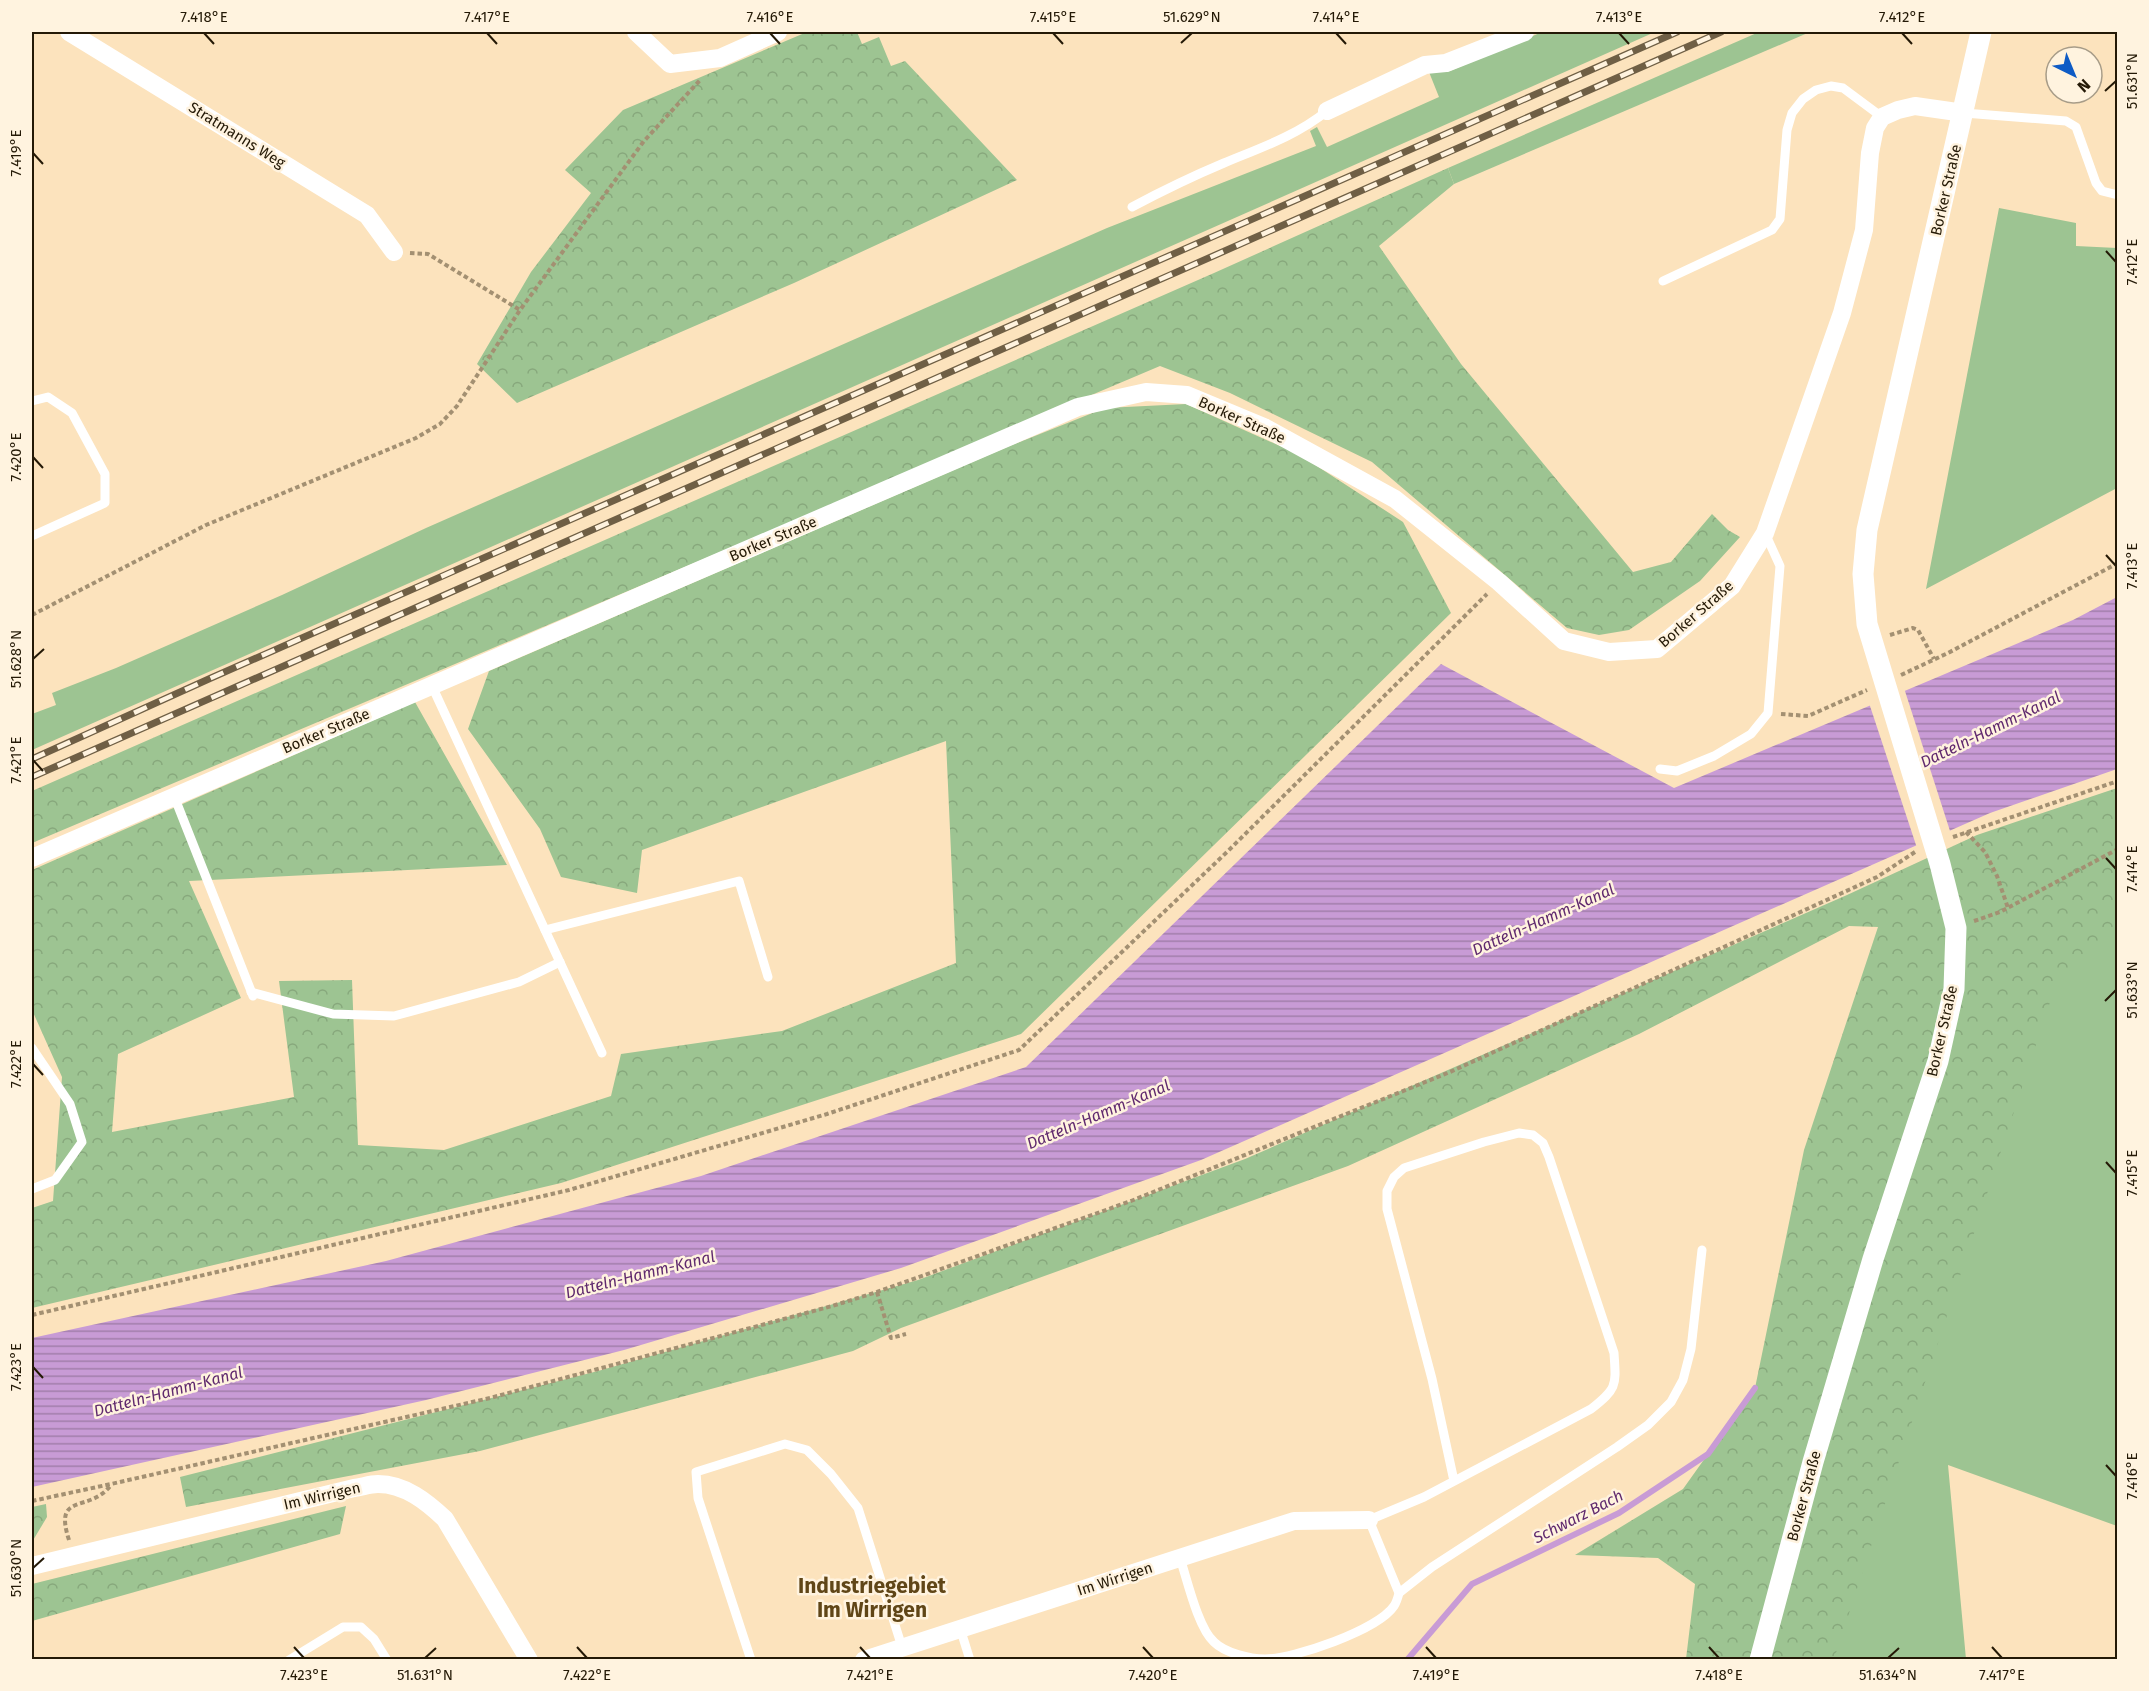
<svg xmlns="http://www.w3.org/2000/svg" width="2149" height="1691" viewBox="0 0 2149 1691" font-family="'Fira Sans',sans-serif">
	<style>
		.grass { fill: #9dc492 }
		.forest { fill: url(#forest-crowns) }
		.water { fill: url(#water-rules) }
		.pier { fill: #fce3bd }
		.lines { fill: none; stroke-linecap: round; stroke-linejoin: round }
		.stream { stroke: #c89bd5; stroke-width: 6 }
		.path { stroke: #a39072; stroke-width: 4; stroke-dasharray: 4.5 3; stroke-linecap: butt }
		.service { stroke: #fff; stroke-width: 9 }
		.minor { stroke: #fff; stroke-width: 18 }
		.tertiary { stroke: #fff; stroke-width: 21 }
		.rail-casing { stroke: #6f5f45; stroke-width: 7 }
		.rail { stroke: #fff3df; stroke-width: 4.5; stroke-dasharray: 14; stroke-linecap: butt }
		.ticks { fill: none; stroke: #241906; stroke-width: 2 }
		.labels { text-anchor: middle; stroke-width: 5; stroke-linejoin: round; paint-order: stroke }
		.street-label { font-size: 15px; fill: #241906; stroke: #fff3df }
		.water-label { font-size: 16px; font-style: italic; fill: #60296e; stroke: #fff3df }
		.district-label { font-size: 21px; font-weight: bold; fill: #604617; stroke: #fff3df }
		.neatline { fill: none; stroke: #241906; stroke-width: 2 }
		.ticks-label { font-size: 15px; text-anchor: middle; fill: #241906 }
	</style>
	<defs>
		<pattern id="forest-crowns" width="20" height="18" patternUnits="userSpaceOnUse" patternTransform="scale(1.5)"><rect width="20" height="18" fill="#9dc492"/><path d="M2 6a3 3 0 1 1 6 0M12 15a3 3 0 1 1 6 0" fill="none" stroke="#87a87c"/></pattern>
		<pattern id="water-rules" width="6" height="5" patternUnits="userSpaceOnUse" patternTransform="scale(1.5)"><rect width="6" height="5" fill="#c89bd5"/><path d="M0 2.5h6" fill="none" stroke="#a27eab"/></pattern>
	</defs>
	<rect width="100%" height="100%" fill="#fce3bd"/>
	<!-- grass -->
	<g class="grass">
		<path d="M1542 32H1655L32 750V714L56 705 52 693 116 668 282 595 426 528 1107 228 1316 146 1310 131 1317 127 1327 147 1439 97 1429 72 1450 71Z"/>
		<path d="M1759 32H1810L1454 184 1448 168Z"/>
		<path d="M1999 208 2076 223V246L2117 248V488L1926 589Z"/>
		<path d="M2117 917V1526L1948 1465 1966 1659 1804 1660 2027 970Z"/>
	</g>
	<!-- forest -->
	<g class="forest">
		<path d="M807 32H857L862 44 879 37 891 66 905 61 1017 180 794 283 517 403 477 364 531 272 591 193 565 170 623 110Z"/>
		<path d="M1448 168 1454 184 1379 246 1461 364 1633 572 1671 562 1712 514 1728 530 1740 537 1700 581 1629 630 1599 635 1567 628 1372 462 1230 393 1160 366 32 843V791L1214 273Z"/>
		<path d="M1186 404 1300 455 1403 522 1451 613 1021 1034 561 1183 32 1308V1208L53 1201 62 1077 32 1010V870L415 702 507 865 189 881 241 998 118 1054 112 1132 294 1097 279 981 352 980 358 1145 444 1150 611 1096 621 1054 782 1031 956 963 946 741 642 850 637 893 561 877 540 829 468 729 489 671 1007 447 1105 408Z"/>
		<path d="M2117 788V932L2059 975 1834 1659H1686L1695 1584 1658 1558 1575 1555 1683 1489 1755 1388 1804 1150 1878 927 1849 926 1639 1034 1348 1166 901 1328 853 1351 480 1451 186 1507 180 1477 598 1371 918 1280 1245 1159 1847 895 1977 835Z"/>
		<path d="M46 1504 47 1517 32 1542V1507Z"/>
		<path d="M346 1506 340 1534 32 1621V1584Z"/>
	</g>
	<!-- water -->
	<path class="water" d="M2117 597V769L1990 813 1201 1160 901 1268 624 1350 426 1400 32 1487V1338L386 1261 701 1176 1026 1067 1441 664 1674 788 2073 620Z"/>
	<!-- pier -->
	<path class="pier" d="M1904 688 1951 834 1917 848 1869 703Z"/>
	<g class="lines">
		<!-- stream -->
		<path class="stream" d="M1407 1660 1472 1584 1619 1513 1708 1454 1755 1388"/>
		<!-- path -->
		<g class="path">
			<path d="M410 253 428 254 520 310"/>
			<path d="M32 615 206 525 416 438 440 424 457 406 520 310 644 141 701 79"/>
			<path d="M1890 635 1913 628 1918 630 1934 659"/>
			<path d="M1901 675 1948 653 2118 563"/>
			<path d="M1781 714 1808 716 1867 690"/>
			<path d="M1966 832 1985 852 1997 876 2008 908"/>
			<path d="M1953 837 2118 781"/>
			<path d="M1974 921 2000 912 2118 849"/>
			<path d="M877 1292 891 1338 906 1334"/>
			<path d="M32 1315 569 1190 827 1114 1019 1050 1228 851 1487 594"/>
			<path d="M32 1501 111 1484 490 1398 832 1306 877 1292 1131 1201 1450 1072 1877 877 1915 852"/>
			<path d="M69 1540C53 1491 89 1514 111 1485"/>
		</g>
		<!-- service -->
		<g class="service">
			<path d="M1964 113 2066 121 2076 127 2096 183 2102 191 2118 195"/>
			<path d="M1132 207C1162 191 1193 176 1224 163 1260 148 1296 136 1327 111"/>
			<path d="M1663 281 1772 230 1780 219 1787 130 1792 113 1803 99 1816 90 1831 86 1843 88 1882 117"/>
			<path d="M32 401 48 397 72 413 105 474V503L32 536"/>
			<path d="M432 686 602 1053"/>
			<path d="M1660 769 1677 771 1714 756 1751 734 1768 713 1780 566 1765 533"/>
			<path d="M174 796 253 996"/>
			<path d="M545 930 739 881 768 977"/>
			<path d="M251 992 333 1014 394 1016 519 982 560 962"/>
			<path d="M32 1048 70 1104 82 1142 55 1180 32 1189"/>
			<path d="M1180 1558C1187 1579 1198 1628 1214 1642 1225 1653 1250 1659 1265 1659 1294 1659 1378 1630 1394 1606 1396 1603 1398 1597 1399 1593L1369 1520 1424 1497 1591 1409C1618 1388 1616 1385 1614 1353L1549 1157 1543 1143 1533 1135 1519 1133 1484 1142 1404 1168 1394 1177 1387 1191V1209L1432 1379 1454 1481"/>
			<path d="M1399 1593 1432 1567 1617 1447 1648 1425 1671 1402 1683 1380 1691 1349 1702 1250"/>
			<path d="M960 1628 970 1660"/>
			<path d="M289 1660 343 1627H361L374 1639 387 1660"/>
			<path d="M751 1660 698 1498 696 1472 785 1444 807 1450 831 1474 858 1508 902 1647"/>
		</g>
		<!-- minor -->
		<g class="minor">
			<path d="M69 32 367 215 394 252"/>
			<path d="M636 32 670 64 720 58 778 32"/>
			<path d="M1327 111 1425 65 1446 63 1525 32"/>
			<path d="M32 858 1078 407 1146 392 1187 395 1264 427 1395 499 1499 582 1564 641 1609 652 1657 649 1732 586 1765 533 1842 313 1864 230 1870 153 1875 128 1882 117 1898 110 1915 106 1964 113"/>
			<path d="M32 1566 354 1488C362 1487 370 1484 378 1484 405 1484 427 1502 445 1519L529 1660"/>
			<path d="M864 1660 1294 1521 1369 1520"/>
		</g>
		<!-- tertiary -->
		<path class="tertiary" d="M1760 1660 1813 1462 1873 1259 1938 1061 1954 989 1956 928 1940 864 1867 624 1863 574 1867 530 1981 32"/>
		<!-- rail casing -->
		<g class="rail-casing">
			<g id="rail">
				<path d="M32 759 211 678 1677 32"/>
				<path d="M32 777 1721 32"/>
			</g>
		</g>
		<!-- rail -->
		<use href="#rail" class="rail"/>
	</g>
	<!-- ticks -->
	<path class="ticks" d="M204 33 214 44M487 33 497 44M770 33 780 44M1053 33 1063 44M1336 33 1346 44M1619 33 1629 44M1902 33 1912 44M1181 43 1192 33M2105 91 2116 81M33 153 43 164M2106 251 2116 262M33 457 43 468M2106 555 2116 566M33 659 44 649M33 760 43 771M2106 858 2116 869M2105 1001 2116 990M33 1064 43 1075M2106 1162 2116 1173M33 1367 43 1378M2106 1465 2116 1476M33 1568 44 1558M294 1647 304 1658M577 1647 587 1658M860 1647 870 1658M1143 1647 1153 1658M1426 1647 1436 1658M1709 1647 1719 1658M1992 1647 2002 1658M425 1658 436 1648M1888 1658 1899 1648"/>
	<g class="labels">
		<!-- street labels -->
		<g class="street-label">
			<text transform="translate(237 135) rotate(32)" y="5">Stratmanns Weg</text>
			<text transform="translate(1946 190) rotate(-77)" y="5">Borker Straße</text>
			<text transform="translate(1242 420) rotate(24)" y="5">Borker Straße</text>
			<text transform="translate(773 539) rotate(-23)" y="5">Borker Straße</text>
			<text transform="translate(1696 614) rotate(-41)" y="5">Borker Straße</text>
			<text transform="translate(326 731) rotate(-23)" y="5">Borker Straße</text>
			<text transform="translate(1942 1031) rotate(-77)" y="5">Borker Straße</text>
			<text transform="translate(322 1496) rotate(-13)" y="5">Im Wirrigen</text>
			<text transform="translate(1804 1496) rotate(-75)" y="5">Borker Straße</text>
			<text transform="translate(1115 1579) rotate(-18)" y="5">Im Wirrigen</text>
		</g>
		<!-- water labels -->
		<g class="water-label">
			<text transform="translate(1990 729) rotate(-26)" y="6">Datteln-Hamm-Kanal</text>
			<text transform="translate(1543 919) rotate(-24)" y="6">Datteln-Hamm-Kanal</text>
			<text transform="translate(1098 1114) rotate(-23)" y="6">Datteln-Hamm-Kanal</text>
			<text transform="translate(640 1274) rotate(-14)" y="6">Datteln-Hamm-Kanal</text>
			<text transform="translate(168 1391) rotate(-15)" y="6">Datteln-Hamm-Kanal</text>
			<text transform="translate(1578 1516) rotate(-27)" y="6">Schwarz Bach</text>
		</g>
		<!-- district labels -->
		<g class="district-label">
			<text x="872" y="1593">Industriegebiet<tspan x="872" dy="24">Im Wirrigen</tspan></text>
		</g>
	</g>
	<!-- border -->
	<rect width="2149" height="1691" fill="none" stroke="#fff3df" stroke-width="66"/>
	<!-- north arrow -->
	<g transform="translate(2074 75) rotate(137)"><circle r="28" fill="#fff3df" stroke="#a79c88" stroke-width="1.5"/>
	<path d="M0-4.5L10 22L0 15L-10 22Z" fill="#0e5bc5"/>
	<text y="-9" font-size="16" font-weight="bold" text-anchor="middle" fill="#241906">N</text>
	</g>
	<rect x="33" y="33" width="2083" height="1625" class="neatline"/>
	<g class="ticks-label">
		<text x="204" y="22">7.418°E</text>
		<text x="487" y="22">7.417°E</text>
		<text x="770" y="22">7.416°E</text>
		<text x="1053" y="22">7.415°E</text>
		<text x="1192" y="22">51.629°N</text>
		<text x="1336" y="22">7.414°E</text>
		<text x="1619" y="22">7.413°E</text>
		<text x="1902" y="22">7.412°E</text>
		<text transform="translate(2132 81) rotate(-90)" y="5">51.631°N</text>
		<text transform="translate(16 153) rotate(-90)" y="5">7.419°E</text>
		<text transform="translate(2132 262) rotate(-90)" y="5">7.412°E</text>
		<text transform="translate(16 457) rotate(-90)" y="5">7.420°E</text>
		<text transform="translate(2132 566) rotate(-90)" y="5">7.413°E</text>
		<text transform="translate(16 659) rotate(-90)" y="5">51.628°N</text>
		<text transform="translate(16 760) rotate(-90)" y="5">7.421°E</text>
		<text transform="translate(2132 869) rotate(-90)" y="5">7.414°E</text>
		<text transform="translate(2132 990) rotate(-90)" y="5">51.633°N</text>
		<text transform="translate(16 1064) rotate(-90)" y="5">7.422°E</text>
		<text transform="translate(2132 1173) rotate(-90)" y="5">7.415°E</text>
		<text transform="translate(16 1367) rotate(-90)" y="5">7.423°E</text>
		<text transform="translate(2132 1476) rotate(-90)" y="5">7.416°E</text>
		<text transform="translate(16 1568) rotate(-90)" y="5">51.630°N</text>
		<text x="304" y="1680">7.423°E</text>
		<text x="425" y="1680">51.631°N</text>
		<text x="587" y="1680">7.422°E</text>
		<text x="870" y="1680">7.421°E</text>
		<text x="1153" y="1680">7.420°E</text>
		<text x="1436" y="1680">7.419°E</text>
		<text x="1719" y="1680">7.418°E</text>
		<text x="1888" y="1680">51.634°N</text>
		<text x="2002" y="1680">7.417°E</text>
	</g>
</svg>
